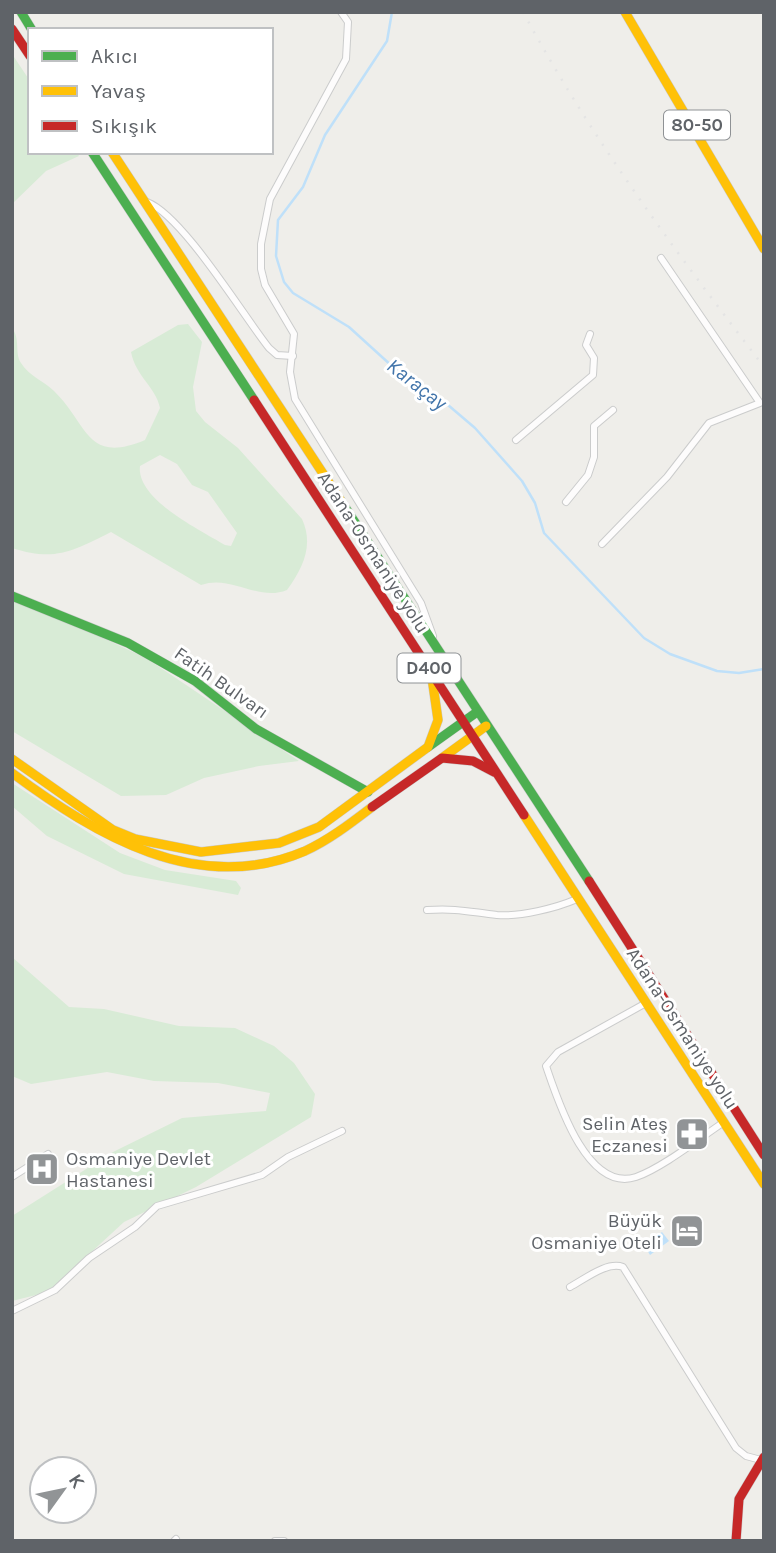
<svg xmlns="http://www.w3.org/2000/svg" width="776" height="1553" viewBox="0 0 776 1553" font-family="Karla,sans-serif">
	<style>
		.green { fill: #d8ebd6; fill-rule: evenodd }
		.water { fill: #bfe0f9 }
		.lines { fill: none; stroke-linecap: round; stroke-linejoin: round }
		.stream { stroke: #bfe0f9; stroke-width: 2.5 }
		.street-casing { stroke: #cbcccc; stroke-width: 8 }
		.fast-casing { stroke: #cacacb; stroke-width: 10 }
		.slow-casing { stroke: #cacacb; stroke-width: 10 }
		.jam-casing { stroke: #cacacb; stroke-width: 10 }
		.street { stroke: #fdfcfc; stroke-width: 6 }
		.fast { stroke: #4caf50; stroke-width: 9 }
		.slow { stroke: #ffc107; stroke-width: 9 }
		.jam { stroke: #c62828; stroke-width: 9 }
		.rail { stroke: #e4e4e4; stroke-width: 2.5; stroke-dasharray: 2 9; stroke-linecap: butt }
		.labels { text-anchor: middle; stroke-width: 6; stroke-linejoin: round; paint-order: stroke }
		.shield { fill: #fff; stroke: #8f9295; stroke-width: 2 }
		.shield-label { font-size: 18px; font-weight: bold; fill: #5f6368 }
		.street-label { font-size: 19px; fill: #5f6368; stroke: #fff }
		.poi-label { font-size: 19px; fill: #5f6368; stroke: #fff; text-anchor: end }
		.water-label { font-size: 21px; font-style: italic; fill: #4174aa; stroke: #fff }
	</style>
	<rect width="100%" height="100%" fill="#efeeea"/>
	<!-- green -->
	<g class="green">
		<path d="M12 54 30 81V152H76L79 156 46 171 12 204Z"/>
		<path d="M188 324 202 342 193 387 196 411 205 422 238 448 302 519C314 545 303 568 287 590 258 602 231 574 201 585L111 532C73 551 55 562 12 548V328C21 340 14 352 21 363 29 376 44 381 54 391 88 424 86 465 145 440L160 408C156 387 136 377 131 352L178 325ZM160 455 177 464 192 485 208 492 237 533 231 546 225 545C200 530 136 499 140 466Z"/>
		<path d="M12 600 36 607 146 658 299 761 259 766 204 778 166 795 121 796 12 731Z"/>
		<path d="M12 783 120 853 165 870 236 881 241 888 238 895 124 874 47 836 12 806Z"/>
		<path d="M12 957 69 1007 104 1009 179 1026 235 1028 274 1046 294 1063 315 1094 311 1117 196 1187 124 1222 48 1292 12 1301V1216L113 1152 182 1118 266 1111 270 1093 218 1083 154 1081 107 1072 31 1084 12 1076Z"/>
	</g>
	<!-- water -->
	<path class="water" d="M662 1232 669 1241 650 1255 644 1245Z"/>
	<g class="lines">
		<!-- stream -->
		<path class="stream" d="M392 12 387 41 325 135 303 187 278 220 276 256 284 282 293 293 349 327 404 377 448 405 475 428 522 481 535 503 544 533 644 638 670 654 717 671 739 673 764 669"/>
		<!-- street casing -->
		<g class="street-casing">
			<g id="street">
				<path d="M341 12 348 22 346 59 270 199 261 244V269L265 285 294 334 290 372 295 399 421 603 433 636"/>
				<path d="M147 202C183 216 242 314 269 348L277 355 293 356"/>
				<path d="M516 440 593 375 594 358 586 345 590 334"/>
				<path d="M566 502 588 475 594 457V426L613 410"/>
				<path d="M602 544 667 477 709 423 760 403 661 258"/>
				<path d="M427 910C457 908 470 912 497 915 520 917 556 908 577 899"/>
				<path d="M646 1003 558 1052 546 1066C558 1101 587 1193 636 1177 662 1168 700 1138 724 1122"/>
				<path d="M12 1177 48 1154"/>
				<path d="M570 1287C585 1279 607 1261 623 1267L736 1448 746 1456 761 1460"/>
				<path d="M12 1311 55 1290 89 1258 135 1227 157 1206 262 1175 288 1157 342 1131"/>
				<path d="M174 1541 176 1539"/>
				<path d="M275 1541H284"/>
			</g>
		</g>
		<!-- fast casing -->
		<g class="fast-casing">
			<g id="fast">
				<path d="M21 12 32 30"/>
				<path d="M92 152 254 400"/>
				<path d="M341 501 589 881"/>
				<path d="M12 596 128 643 195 681 256 729 368 792"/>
				<path d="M428 747 477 712"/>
			</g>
		</g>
		<!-- slow casing -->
		<g class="slow-casing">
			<g id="slow">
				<path d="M625 12 764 249"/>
				<path d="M112 152 341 501"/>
				<path d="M442 758 486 726"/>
				<path d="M12 759 113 830 135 839 201 852 279 843 319 827 428 747 438 720 432 678"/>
				<path d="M12 773C96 835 198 897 305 851 329 840 351 823 372 807"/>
				<path d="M524 815 764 1184"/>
			</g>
		</g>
		<!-- jam casing -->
		<g class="jam-casing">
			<g id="jam">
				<path d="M12 29 30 56"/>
				<path d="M254 400 524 815"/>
				<path d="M372 807 442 758 473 761 494 772"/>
				<path d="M589 881 764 1155"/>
				<path d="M736 1541 739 1499 764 1457"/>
			</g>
		</g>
		<!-- street -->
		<use href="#street" class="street"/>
		<!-- fast -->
		<use href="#fast" class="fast"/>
		<!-- slow -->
		<use href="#slow" class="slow"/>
		<!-- jam -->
		<use href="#jam" class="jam"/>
		<!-- rail -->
		<path class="rail" d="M523 12C593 141 675 251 764 367"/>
	</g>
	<!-- icons -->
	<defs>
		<g id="pharmacy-square" transform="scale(1.75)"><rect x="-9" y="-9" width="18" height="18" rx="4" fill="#919496" stroke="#fff"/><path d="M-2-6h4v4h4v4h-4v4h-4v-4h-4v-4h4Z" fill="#fff"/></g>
		<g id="hospital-square" transform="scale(1.75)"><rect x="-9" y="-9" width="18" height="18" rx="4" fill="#919496" stroke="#fff"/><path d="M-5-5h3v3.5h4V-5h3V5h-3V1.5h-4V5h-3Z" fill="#fff"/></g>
		<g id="hotel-square" transform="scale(1.75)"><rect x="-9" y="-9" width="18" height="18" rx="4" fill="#919496" stroke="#fff"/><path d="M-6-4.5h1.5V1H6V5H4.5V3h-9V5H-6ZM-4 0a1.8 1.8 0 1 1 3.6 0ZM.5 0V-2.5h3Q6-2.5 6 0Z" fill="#fff"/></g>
	</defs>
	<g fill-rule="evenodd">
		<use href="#pharmacy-square" x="692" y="1134"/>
		<use href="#hospital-square" x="42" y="1169"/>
		<use href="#hotel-square" x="687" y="1231"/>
	</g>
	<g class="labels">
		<!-- shield labels -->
		<g class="shield">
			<rect x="664" y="110.5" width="66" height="29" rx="5"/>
			<rect x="397.5" y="653.5" width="63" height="29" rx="5"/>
		</g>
		<g class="shield-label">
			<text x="697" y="131">80-50</text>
			<text x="429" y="674">D400</text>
		</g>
		<!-- street labels -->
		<g class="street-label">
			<text transform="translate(374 552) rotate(57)" y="7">Adana-Osmaniye yolu</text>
			<text transform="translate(222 682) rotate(35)" y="7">Fatih Bulvarı</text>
			<text transform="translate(683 1028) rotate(57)" y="7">Adana-Osmaniye yolu</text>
		</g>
		<!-- poi labels -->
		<g class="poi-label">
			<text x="668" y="1130">Selin Ateş<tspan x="668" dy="22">Eczanesi</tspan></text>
			<text x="66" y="1165" text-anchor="start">Osmaniye Devlet<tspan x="66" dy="22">Hastanesi</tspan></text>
			<text x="662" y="1227">Büyük<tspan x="662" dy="22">Osmaniye Oteli</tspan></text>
		</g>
		<!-- water labels -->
		<g class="water-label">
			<text transform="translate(417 384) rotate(38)" y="7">Karaçay</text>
		</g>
	</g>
	<!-- border -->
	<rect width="776" height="1553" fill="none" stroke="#5f6368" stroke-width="28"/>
	<!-- legend -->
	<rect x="28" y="28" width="245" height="126" fill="#ffffff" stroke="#bfc1c3" stroke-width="2"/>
	<rect x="42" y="51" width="35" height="10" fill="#4caf50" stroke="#bfc1c3" stroke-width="2"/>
	<text x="91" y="63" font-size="21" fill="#5f6368">Akıcı</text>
	<rect x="42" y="86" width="35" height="10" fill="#ffc107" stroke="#bfc1c3" stroke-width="2"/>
	<text x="91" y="98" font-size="21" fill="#5f6368">Yavaş</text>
	<rect x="42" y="121" width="35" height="10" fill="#c62828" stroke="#bfc1c3" stroke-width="2"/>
	<text x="91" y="133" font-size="21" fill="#5f6368">Sıkışık</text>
	<!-- north arrow -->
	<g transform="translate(63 1490) rotate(57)"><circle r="33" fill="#ffffff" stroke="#bfc1c3" stroke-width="2"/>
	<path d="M0-5L12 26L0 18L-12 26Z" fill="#919496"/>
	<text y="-10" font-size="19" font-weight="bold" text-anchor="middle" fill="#5f6368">K</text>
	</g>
</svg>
